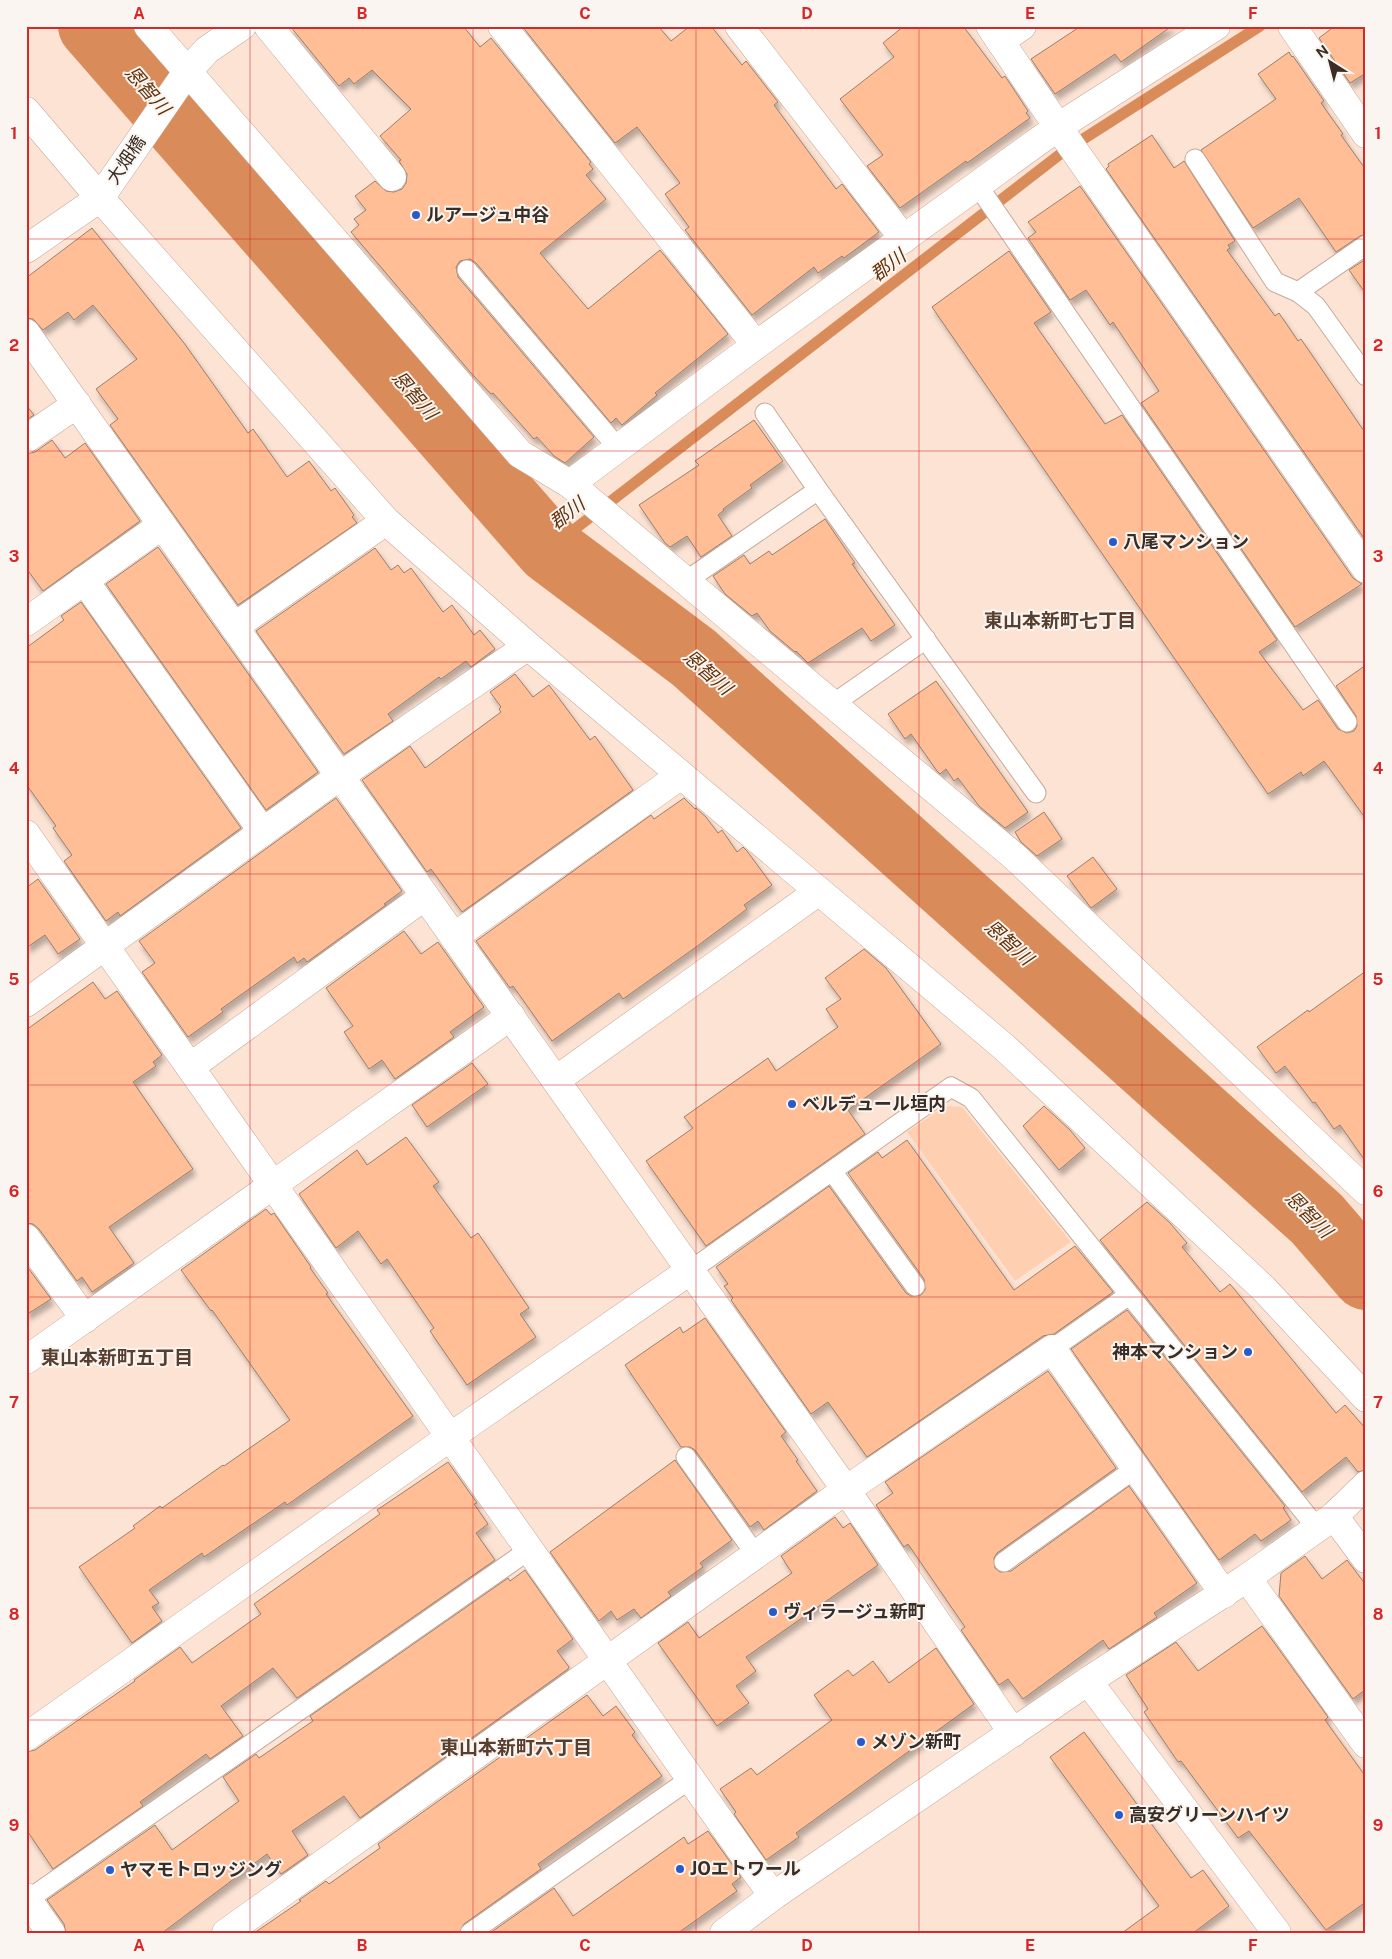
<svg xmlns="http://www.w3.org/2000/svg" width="1392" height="1959" viewBox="0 0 1392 1959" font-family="'Public Sans','Noto Sans JP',sans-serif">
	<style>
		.green { fill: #ffcfb1 }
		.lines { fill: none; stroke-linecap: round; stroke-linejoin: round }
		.stream { stroke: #d98c59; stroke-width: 11 }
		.river { stroke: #d98c59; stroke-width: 68 }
		.building { fill: #ffbe95; stroke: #9a7e6d; filter: url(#shadow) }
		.service-casing { stroke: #c7aa98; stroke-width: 21 }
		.minor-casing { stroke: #c7aa98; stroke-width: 29 }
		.service { stroke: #fff; stroke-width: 19 }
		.minor { stroke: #fff; stroke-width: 28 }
		.grid { fill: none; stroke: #d62828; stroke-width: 1; stroke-opacity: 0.55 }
		.poi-dot { fill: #285ac8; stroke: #fbf5f1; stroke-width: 2 }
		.labels { text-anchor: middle; stroke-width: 4; stroke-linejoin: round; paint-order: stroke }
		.street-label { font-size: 18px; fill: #392d26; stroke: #fbf5f1 }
		.poi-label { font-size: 18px; font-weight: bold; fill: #392d26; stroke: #fbf5f1; text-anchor: start }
		.water-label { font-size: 19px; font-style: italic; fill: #64320a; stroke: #fbf5f1 }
		.neighbourhood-label { font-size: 19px; font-weight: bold; fill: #573e2f; stroke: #fbf5f1 }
		.neatline { fill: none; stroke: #d62828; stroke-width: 2 }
		.grid-label { font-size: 16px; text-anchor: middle; font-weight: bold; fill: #d62828 }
	</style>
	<defs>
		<filter id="shadow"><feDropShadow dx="3" dy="5.5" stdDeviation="2.5" flood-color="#0004"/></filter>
	</defs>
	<rect width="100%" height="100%" fill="#fce3d4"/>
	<!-- green -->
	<path class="green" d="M945 1106 962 1107 1071 1242 1015 1281 907 1132Z"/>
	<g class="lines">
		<!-- stream -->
		<path class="stream" d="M549 549 1063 152 1260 26"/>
		<!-- river -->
		<path class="river" d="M92 26 549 549 694 658 1317 1219 1366 1276"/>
	</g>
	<!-- building -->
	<g class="building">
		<path d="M290 26H463L480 47 491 38 591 162 589 164 593 169 586 175 606 199 540 253 588 309 660 250 728 334 655 393 657 395 622 425 616 418 611 423 476 263 470 259 460 261 456 267 458 277 594 437 565 463 554 456 537 437 534 439 493 393 491 394 471 373 351 232 359 225 354 219 366 210 355 196 375 181 386 191 394 192 402 189 406 183 407 174 399 161 401 160 380 136 411 109 372 70 354 84 349 78 339 86Z"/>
		<path d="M522 26H658L671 41 690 26H711L742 65 746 61 778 102 774 105 836 189 842 184 879 232 844 258 842 256 818 273 814 267 752 315 685 230 689 227 665 194 680 183 637 127 615 143Z"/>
		<path d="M904 26H963L1002 78 1005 76 1028 111 1026 113 1030 118 967 163 966 161 900 208 867 166 883 155 840 99 894 57 883 43Z"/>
		<path d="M1081 26H1172L1121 62 1115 54 1055 94 1031 59Z"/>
		<path d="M1335 26H1366V73L1350 83 1319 38Z"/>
		<path d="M1289 52 1292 57 1293 56 1324 101 1321 103 1343 134 1341 135 1366 170V234L1360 236 1336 252 1299 198 1253 228 1201 150 1276 99 1258 74Z"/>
		<path d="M1152 135 1174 168 1184 161 1235 241 1228 245 1230 248 1227 250 1275 316 1279 313 1298 341 1301 339 1366 434V541L1106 169 1109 166 1108 164Z"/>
		<path d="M1080 186 1353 578 1362 584 1295 627 1141 403 1159 391 1113 322 1110 325 1086 290 1070 300 1028 238 1036 232 1028 222Z"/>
		<path d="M92 228 184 343 248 433 253 429 287 477 309 461 331 491 335 488 354 515 352 517 357 523 238 605 110 425 118 419 96 389 137 359 93 305 74 320 68 312 43 330 33 319 26 318V278Z"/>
		<path d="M1009 251 1051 312 1034 323 1105 424 1122 415 1277 640 1259 652 1303 710 1318 700 1338 729 1347 733 1354 731 1357 726 1356 716 1336 686 1366 665V819L1324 761 1303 776 1301 772 1268 794 932 307Z"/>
		<path d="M1366 259V294L1349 270Z"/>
		<path d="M26 405 34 415 26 420Z"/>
		<path d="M754 420 783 461 750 485 752 488 723 509 724 510 718 515 732 536 701 557 687 536 670 547 665 543 639 505 699 465 695 461Z"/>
		<path d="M52 440 65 458 85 443 140 521 43 591 26 568V454L35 452Z"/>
		<path d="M825 519 855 563 852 564 895 625 871 641 862 628 808 663 796 651 795 652 770 631 757 613 752 616 725 594 713 576 744 555 750 564 769 551 772 555Z"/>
		<path d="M158 547 318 772 266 810 106 584Z"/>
		<path d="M375 548 391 570 398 565 404 573 411 568 443 612 452 605 474 635 480 630 495 649 471 667 466 661 441 679 439 677 388 714 393 721 344 754 256 631Z"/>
		<path d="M81 602 241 828 120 916 118 912 106 921 64 861 72 855 53 828 56 826 26 784V648L64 620 61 616Z"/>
		<path d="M515 674 533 697 549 685 590 740 595 736 633 790 462 912 431 869 427 872 362 780 410 746 425 768 501 712 499 709 501 707 490 692Z"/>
		<path d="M936 681 1028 812 1005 828 979 806 958 778 954 781 946 769 940 774 937 771 911 734 905 739 888 714Z"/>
		<path d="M336 798 402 891 384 904 386 905 307 962 304 958 297 963 294 957 221 1009 223 1012 188 1037 142 972 155 963 139 941Z"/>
		<path d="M684 798 695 809 696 808 706 817 718 833 722 830 737 852 743 847 747 851 772 885 744 905 747 909 696 947 623 999 619 993 552 1041 513 986 510 988 476 941 651 815 654 819Z"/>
		<path d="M1044 812 1062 839 1037 856 1021 842 1015 832Z"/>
		<path d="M1093 857 1117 889 1091 908 1067 876Z"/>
		<path d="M38 879 80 939 58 954 45 935 26 948V888Z"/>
		<path d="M404 931 421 954 438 942 484 1007 450 1032 454 1037 395 1079 382 1060 369 1069 344 1032 353 1026 326 988Z"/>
		<path d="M864 949 886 968 941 1044 848 1110 865 1134 706 1246 646 1161 693 1128 684 1117 768 1058 776 1071 838 1027 826 1009 841 999 825 978Z"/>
		<path d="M1366 971V1162L1340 1125 1334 1129 1315 1102 1313 1103 1285 1066 1276 1073 1257 1047 1308 1010 1309 1012Z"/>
		<path d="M93 982 105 999 117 991 162 1055 153 1062 156 1066 133 1082 193 1169 109 1227 134 1263 92 1292 82 1277 77 1281 39 1229 33 1224 26 1223V1030Z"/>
		<path d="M472 1063 488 1084 427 1127 412 1105Z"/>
		<path d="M1044 1106 1070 1130 1085 1148 1059 1170 1023 1126Z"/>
		<path d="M406 1137 439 1182 433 1186 471 1238 478 1233 529 1308 520 1314 536 1337 467 1385 430 1331 434 1328 387 1259 381 1264 358 1231 336 1248 299 1194 357 1150 367 1165Z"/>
		<path d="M907 1140 1014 1290 1075 1246 1113 1292 1054 1334 1043 1336 867 1457 828 1402 811 1414 731 1300 733 1298 724 1286 728 1284 716 1267 829 1186 906 1293 911 1296 921 1295 925 1290 924 1279 848 1173 878 1152 882 1158Z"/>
		<path d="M1147 1202 1170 1223 1187 1243 1182 1247 1220 1292 1230 1284 1336 1413 1345 1405 1366 1429V1470L1358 1472 1346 1457 1302 1492 1100 1240Z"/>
		<path d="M266 1209 271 1215 274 1213 311 1267 310 1268 328 1293 326 1294 413 1416 287 1505 285 1502 204 1557 202 1553 149 1590 159 1603 152 1607 162 1621 132 1643 79 1567 135 1528 133 1526 160 1506 162 1508 223 1465 224 1466 290 1420 212 1310 211 1311 181 1270Z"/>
		<path d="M26 1265 51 1299 26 1315Z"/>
		<path d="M1127 1310 1285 1506 1283 1508 1291 1520 1261 1541 1255 1534 1219 1560 1071 1349Z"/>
		<path d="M705 1318 786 1432 781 1436 798 1460 796 1461 817 1491 764 1530 758 1521 750 1527 695 1450 690 1447H681L625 1365 680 1327 683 1333Z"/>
		<path d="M1048 1371 1116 1468 997 1553 994 1558 995 1568 1000 1572 1011 1571 1129 1486 1197 1583 1154 1613 1157 1617 1109 1649 1103 1640 1023 1699 1008 1679 999 1685 961 1630 965 1627 908 1544 904 1547 876 1505 893 1493 885 1482Z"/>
		<path d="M675 1460 732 1540 700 1563 703 1567 668 1592 671 1596 641 1618 634 1609 617 1620 611 1611 599 1621 550 1552Z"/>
		<path d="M448 1462 477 1503 474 1504 488 1524 476 1533 495 1560 297 1698 273 1668 221 1706 243 1736 210 1759 206 1754 140 1802 143 1806 53 1869 26 1829V1752L35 1750 135 1681 134 1680 180 1647 192 1663 261 1614 254 1604 380 1514 377 1510Z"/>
		<path d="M835 1517 843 1528 850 1523 878 1565 746 1657 756 1671 736 1686 749 1703 717 1726 658 1643 688 1622 699 1638 792 1573 781 1556Z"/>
		<path d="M1305 1556 1322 1579 1347 1560 1366 1585V1689L1353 1699 1279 1596 1281 1573Z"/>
		<path d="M525 1570 573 1639 557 1651 569 1667 568 1669 360 1818 344 1796 292 1831 308 1855 281 1874 267 1854 162 1933H66L64 1924 47 1900 155 1825 172 1850 239 1801 223 1777 256 1754 259 1758 313 1721 310 1716 508 1578 510 1581Z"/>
		<path d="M1262 1626 1328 1717 1325 1720 1366 1777V1902L1326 1930 1249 1831 1238 1838 1181 1761 1178 1762 1144 1712 1148 1709 1126 1675 1176 1642 1198 1671Z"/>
		<path d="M936 1648 974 1704 796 1833 799 1837 766 1860 734 1814 736 1812 720 1789 751 1768 757 1775 832 1720 814 1695 848 1670 853 1676 873 1661 889 1683Z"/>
		<path d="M587 1695 603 1716 616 1706 635 1732 632 1735 662 1776 538 1864 541 1869 464 1924 459 1933H254L301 1901 299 1900 326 1881 329 1884 380 1848 378 1844Z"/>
		<path d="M1084 1732 1191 1878 1203 1870 1229 1906 1193 1933H1122L1159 1906 1050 1757Z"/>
		<path d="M708 1831 741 1877 732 1884 737 1891 678 1933H490L554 1888 573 1916 684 1837 688 1844Z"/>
	</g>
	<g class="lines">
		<!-- service casing -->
		<g class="service-casing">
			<g id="service">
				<path d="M1195 159 1275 282 1298 292 1316 306 1366 376"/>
				<path d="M978 186 1347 722"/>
				<path d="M467 270 618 448"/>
				<path d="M1298 292 1366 245"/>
				<path d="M765 413 818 490 1036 793"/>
				<path d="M686 581 818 490"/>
				<path d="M833 704 926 639"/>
				<path d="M832 1171 915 1286"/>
				<path d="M691 1270 951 1087 971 1098 1317 1528"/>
				<path d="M1052 1349 1129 1295"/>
				<path d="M686 1457 756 1555"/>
				<path d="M1004 1562 1136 1468"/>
				<path d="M26 1901 529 1550"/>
				<path d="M470 1933 690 1779"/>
			</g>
		</g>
		<!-- minor casing -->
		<g class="minor-casing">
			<g id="minor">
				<path d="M148 26 520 454 570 484 1015 857 1366 1191"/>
				<path d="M268 26 392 177"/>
				<path d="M502 26 756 345"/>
				<path d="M739 26 904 239"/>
				<path d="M990 26 1058 127 1366 569"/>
				<path d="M1292 26 1366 134"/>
				<path d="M1000 41 1022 26"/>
				<path d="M26 111 100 198 386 521 528 646 1004 1047 1263 1288 1366 1398"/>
				<path d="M26 249 100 198 187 72 207 50 242 26"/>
				<path d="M26 333 846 1490 1013 1733"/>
				<path d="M26 439 77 404"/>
				<path d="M570 484 756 345 1058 127 1216 26"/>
				<path d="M84 580 263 832"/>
				<path d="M26 622 162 525"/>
				<path d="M234 627 386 521"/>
				<path d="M26 834 773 1896"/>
				<path d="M454 937 681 775"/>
				<path d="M26 1003 340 776 528 646"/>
				<path d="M190 1067 425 896"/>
				<path d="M556 1080 819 891"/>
				<path d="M26 1238 85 1319"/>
				<path d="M26 1360 511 1016"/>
				<path d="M1334 1516 1366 1559"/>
				<path d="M1247 1578 1366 1744"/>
				<path d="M1088 1681 1277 1933"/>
				<path d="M26 1737 450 1437 691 1270"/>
				<path d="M26 1897 51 1933"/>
				<path d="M226 1933 846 1490 1052 1349 1224 1594"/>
				<path d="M724 1933 773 1896 1088 1681 1247 1578 1334 1516 1366 1485"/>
			</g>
		</g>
		<!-- service -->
		<use href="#service" class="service"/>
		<!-- minor -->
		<use href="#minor" class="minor"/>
	</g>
	<!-- grid -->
	<path class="grid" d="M250 26V1933M473 26V1933M696 26V1933M919 26V1933M1142 26V1933M26 239H1366M26 451H1366M26 662H1366M26 874H1366M26 1085H1366M26 1297H1366M26 1508H1366M26 1720H1366"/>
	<!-- markers -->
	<g class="poi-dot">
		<circle cx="416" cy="215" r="5"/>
		<circle cx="1113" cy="542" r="5"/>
		<circle cx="792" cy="1104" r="5"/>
		<circle cx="1248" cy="1352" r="5"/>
		<circle cx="773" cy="1612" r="5"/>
		<circle cx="861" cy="1742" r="5"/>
		<circle cx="1119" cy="1815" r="5"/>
		<circle cx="680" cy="1869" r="5"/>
		<circle cx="110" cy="1870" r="5"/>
	</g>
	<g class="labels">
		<!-- street labels -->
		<g class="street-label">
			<text transform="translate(126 160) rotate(-56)" y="6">大畑橋</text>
		</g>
		<!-- poi labels -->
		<g class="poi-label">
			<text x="426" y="221">ルアージュ中谷</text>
			<text x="1123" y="548">八尾マンション</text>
			<text x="802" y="1110">ベルデュール垣内</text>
			<text x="1238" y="1358" text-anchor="end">神本マンション</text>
			<text x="783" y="1618">ヴィラージュ新町</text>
			<text x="871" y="1748">メゾン新町</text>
			<text x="1129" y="1821">高安グリーンハイツ</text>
			<text x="690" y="1875">JOエトワール</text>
			<text x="120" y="1876">ヤマモトロッジング</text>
		</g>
		<!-- water labels -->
		<g class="water-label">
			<text transform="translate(148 90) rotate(49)" y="7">恩智川</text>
			<text transform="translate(888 265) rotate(-38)" y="7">郡川</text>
			<text transform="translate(415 395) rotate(49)" y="7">恩智川</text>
			<text transform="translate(567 513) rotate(-38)" y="7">郡川</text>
			<text transform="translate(708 672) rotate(41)" y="7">恩智川</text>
			<text transform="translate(1009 942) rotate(42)" y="7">恩智川</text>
			<text transform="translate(1309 1214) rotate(45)" y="7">恩智川</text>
		</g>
		<!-- neighbourhood labels -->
		<g class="neighbourhood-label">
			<text x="1060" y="627">東山本新町七丁目</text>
			<text x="117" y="1364">東山本新町五丁目</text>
			<text x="516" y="1754">東山本新町六丁目</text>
		</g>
	</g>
	<!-- border -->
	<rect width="1392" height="1959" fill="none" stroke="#fbf5f1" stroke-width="55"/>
	<!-- north arrow -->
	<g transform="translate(1330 62) rotate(324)" stroke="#fbf5f1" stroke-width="4" paint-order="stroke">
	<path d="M0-4L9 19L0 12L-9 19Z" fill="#392d26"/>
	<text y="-8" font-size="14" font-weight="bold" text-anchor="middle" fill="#392d26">N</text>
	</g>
	<rect x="28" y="28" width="1336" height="1904" class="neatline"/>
	<g class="grid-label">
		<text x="139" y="19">A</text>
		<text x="362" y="19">B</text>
		<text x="585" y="19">C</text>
		<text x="807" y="19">D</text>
		<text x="1030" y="19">E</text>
		<text x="1253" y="19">F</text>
		<text x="14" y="139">1</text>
		<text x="1378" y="139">1</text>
		<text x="14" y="351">2</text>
		<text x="1378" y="351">2</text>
		<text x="14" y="562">3</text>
		<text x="1378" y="562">3</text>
		<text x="14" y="774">4</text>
		<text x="1378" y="774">4</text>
		<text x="14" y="985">5</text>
		<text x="1378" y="985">5</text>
		<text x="14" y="1197">6</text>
		<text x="1378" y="1197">6</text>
		<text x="14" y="1408">7</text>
		<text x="1378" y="1408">7</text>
		<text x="14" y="1620">8</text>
		<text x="1378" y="1620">8</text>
		<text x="14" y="1831">9</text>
		<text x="1378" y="1831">9</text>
		<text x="139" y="1951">A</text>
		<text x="362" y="1951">B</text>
		<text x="585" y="1951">C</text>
		<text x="807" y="1951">D</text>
		<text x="1030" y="1951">E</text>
		<text x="1253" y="1951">F</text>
	</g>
</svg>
